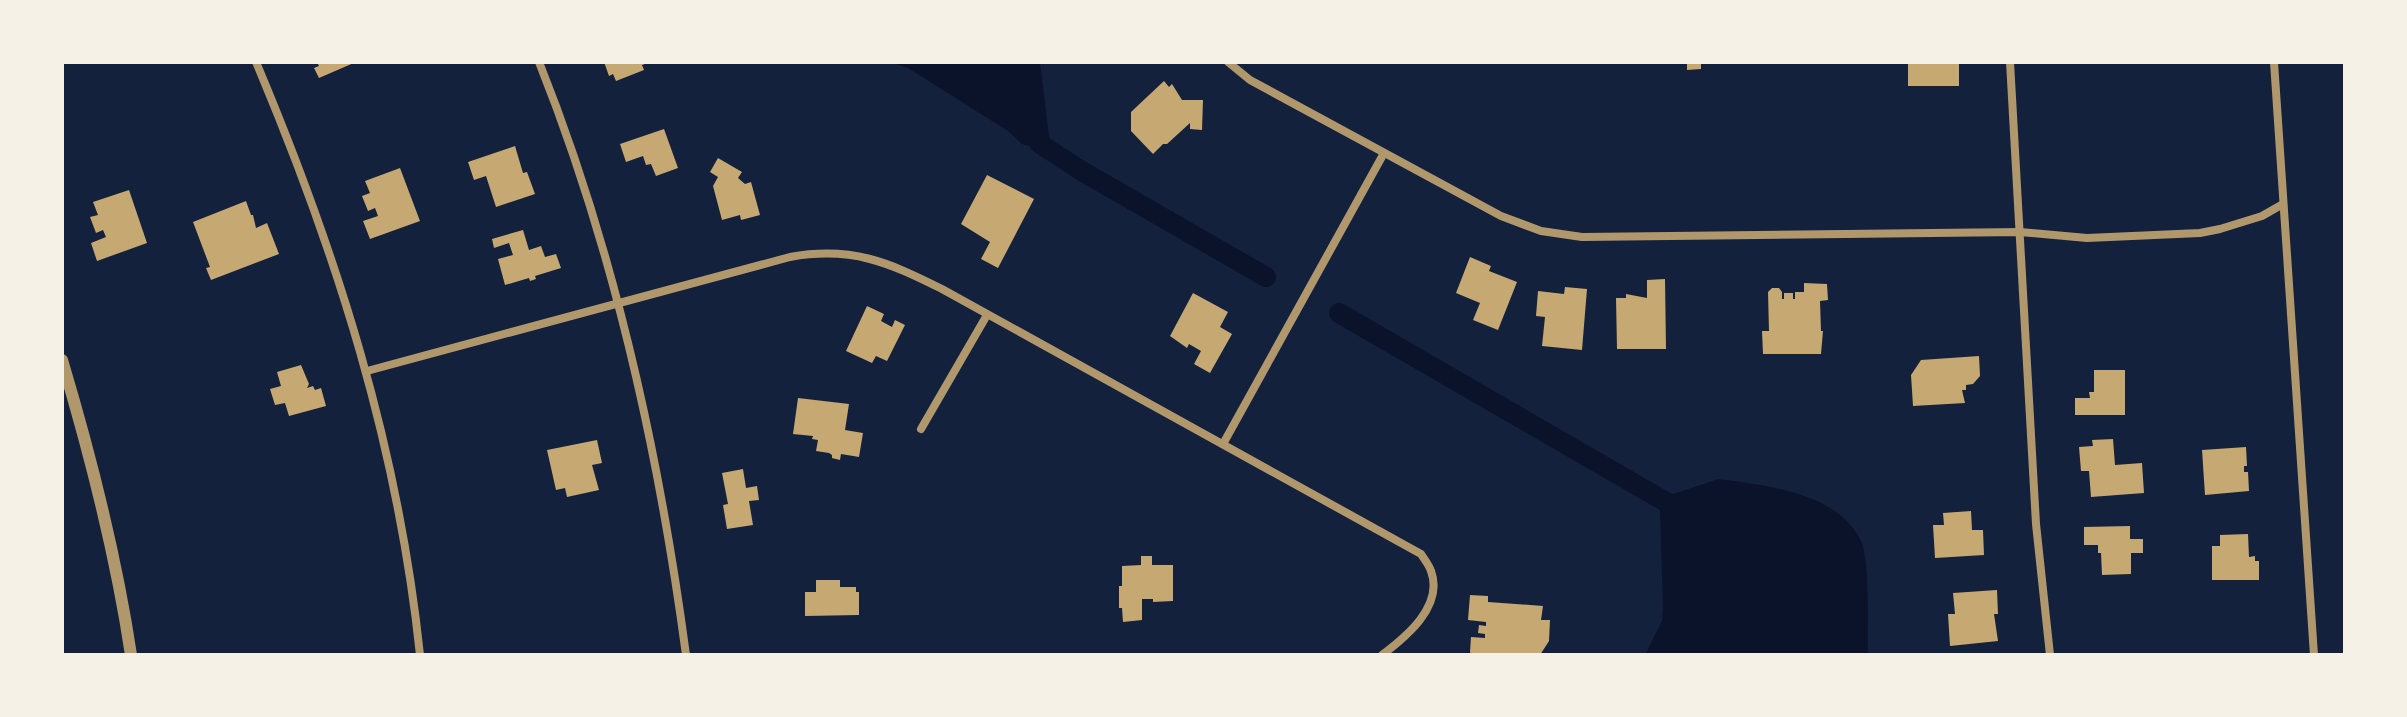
<svg xmlns="http://www.w3.org/2000/svg" width="2407" height="717" viewBox="0 0 2407 717" font-family="'IBM Plex Serif',serif">
	<style>
		.water { fill: #0b132b }
		.lines { fill: none; stroke-linecap: round; stroke-linejoin: round }
		.canal { stroke: #0b132b; stroke-width: 20 }
		.building { fill: #c6a872 }
		.minor { stroke: #b1986c; stroke-width: 8 }
		.tertiary { stroke: #b1986c; stroke-width: 12 }
	</style>
	<rect width="100%" height="100%" fill="#14213d"/>
	<!-- water -->
	<g class="water">
		<path d="M890 62H1040L1050 144 1044 151 1022 144 1008 131 908 68Z"/>
		<path d="M1718 479C1764 485 1836 492 1860 539 1871 559 1867 629 1868 655H1645L1662 621 1663 610 1660 511 1673 494Z"/>
	</g>
	<g class="lines">
		<!-- canal -->
		<g class="canal">
			<path d="M1039 143 1080 170 1266 277"/>
			<path d="M1339 313 1671 505"/>
		</g>
	</g>
	<!-- building -->
	<g class="building">
		<path d="M317 62H356L319 78 314 68 319 66Z"/>
		<path d="M604 62H650L642 65 644 70 616 81 613 74 609 76Z"/>
		<path d="M1687 62H1701V69L1687 70Z"/>
		<rect x="1908" y="62" width="51" height="24"/>
		<path d="M1164 81 1169 87 1172 84 1182 100H1203L1202 130 1190 129V123L1167 144H1163L1153 154 1131 131V112Z"/>
		<path d="M664 129 678 168 656 176 651 164 646 165 643 156 626 162 620 144Z"/>
		<path d="M515 146 523 173 527 172 535 194 496 207 486 176 474 180 468 162Z"/>
		<path d="M718 158 742 172 738 178 745 184 751 182 760 215 741 220 740 215 722 220 713 186 718 177 710 172Z"/>
		<path d="M400 168 420 221 370 239 363 221 378 216 375 208 368 211 362 196 370 193 365 181Z"/>
		<path d="M987 175 1034 199 998 268 981 259 990 242 961 224Z"/>
		<path d="M129 190 147 243 97 261 91 243 106 237 103 230 96 233 90 217 98 215 93 202Z"/>
		<path d="M246 201 251 215H253L256 228 267 223 279 254 211 280 206 268 210 267 193 222Z"/>
		<path d="M523 230 529 250 541 246 545 257 556 254 561 268 535 276 536 279 530 281 529 278 505 285 498 259 513 255 509 243 494 248 492 239Z"/>
		<path d="M1470 257 1491 266 1489 271 1517 282 1498 330 1473 320 1480 303 1456 293Z"/>
		<path d="M1665 279 1666 349H1617L1616 298H1626V294L1647 298V280Z"/>
		<path d="M1804 283 1827 284 1828 300 1820 301 1821 331H1823L1821 354H1763L1762 331H1769L1768 292 1772 288H1779L1782 292V299H1784V293H1793V299H1795V292H1804Z"/>
		<path d="M1565 287 1587 289 1582 350 1542 346 1545 317 1536 316 1538 291 1564 294Z"/>
		<path d="M1193 293 1228 312 1220 327 1232 334 1210 373 1194 364 1201 351 1189 344 1187 348 1170 336Z"/>
		<path d="M867 306 884 314 881 321 892 327 895 320 905 325 887 361 876 356 872 363 846 351Z"/>
		<path d="M1979 356 1980 376 1973 384 1966 385V390H1962L1965 403 1913 406 1911 375 1921 360Z"/>
		<path d="M301 365 309 384 307 388 313 386 315 390 321 388 326 406 289 416 285 403 275 405 270 389 281 386 277 372Z"/>
		<path d="M2094 370H2125V415H2075V398H2090L2089 392H2094Z"/>
		<path d="M798 398 849 404 845 430 863 433 859 457 841 454 840 460 832 458V455L829 453 816 451 818 440 812 439 813 436 793 434Z"/>
		<path d="M2113 439 2115 465 2142 463 2144 493 2091 497 2089 471H2081L2079 447 2093 446 2092 440Z"/>
		<path d="M597 440 602 463 592 465 599 490 567 497 565 488 556 490 547 450Z"/>
		<path d="M2246 447 2247 466H2244V472H2248L2249 491 2205 495 2202 450Z"/>
		<path d="M743 469 746 488 757 486 759 500 749 501 753 525 727 529 723 505 728 504 722 473Z"/>
		<path d="M1971 511 1972 530H1983L1984 555 1935 558 1933 525H1944L1943 513Z"/>
		<path d="M2130 526V539H2143V553H2131V574L2102 575 2101 553H2098V545H2084V527Z"/>
		<path d="M2248 534 2249 557 2255 556V561H2259V580H2212V546H2220V535Z"/>
		<path d="M1141 556H1152V565H1173V601L1153 602V599H1142V620L1123 622 1122 608H1119V586H1122V566L1141 565Z"/>
		<path d="M816 580H840V587H856V592H859V615L805 616V592H816Z"/>
		<path d="M1997 590 1998 614H1994L1998 641 1950 646 1948 614H1955L1953 593Z"/>
		<path d="M1470 595 1488 596V602L1543 606 1541 620H1550L1549 641 1540 655H1472L1470 652 1471 637 1485 638V634L1478 633 1479 625 1486 626V622L1468 620Z"/>
	</g>
	<g class="lines">
		<!-- minor -->
		<g class="minor">
			<path d="M256 62C337 254 398 446 420 655"/>
			<path d="M539 62C615 252 659 452 686 655"/>
			<path d="M1228 62 1250 80 1501 216 1541 231 1582 237 2020 232 2087 238 2200 233 2220 229 2262 216 2283 204"/>
			<path d="M2010 62 2036 524 2050 655"/>
			<path d="M2274 62 2314 655"/>
			<path d="M367 371 790 257C852 246 888 262 942 289L1421 554C1424 559 1429 565 1431 571 1444 606 1406 637 1382 655"/>
			<path d="M921 429 987 315"/>
			<path d="M1223 444 1384 153"/>
		</g>
		<!-- tertiary -->
		<path class="tertiary" d="M62 360C91 457 116 555 131 655"/>
	</g>
	<!-- border -->
	<rect width="2407" height="717" fill="none" stroke="#f6f1e7" stroke-width="128"/>
</svg>
